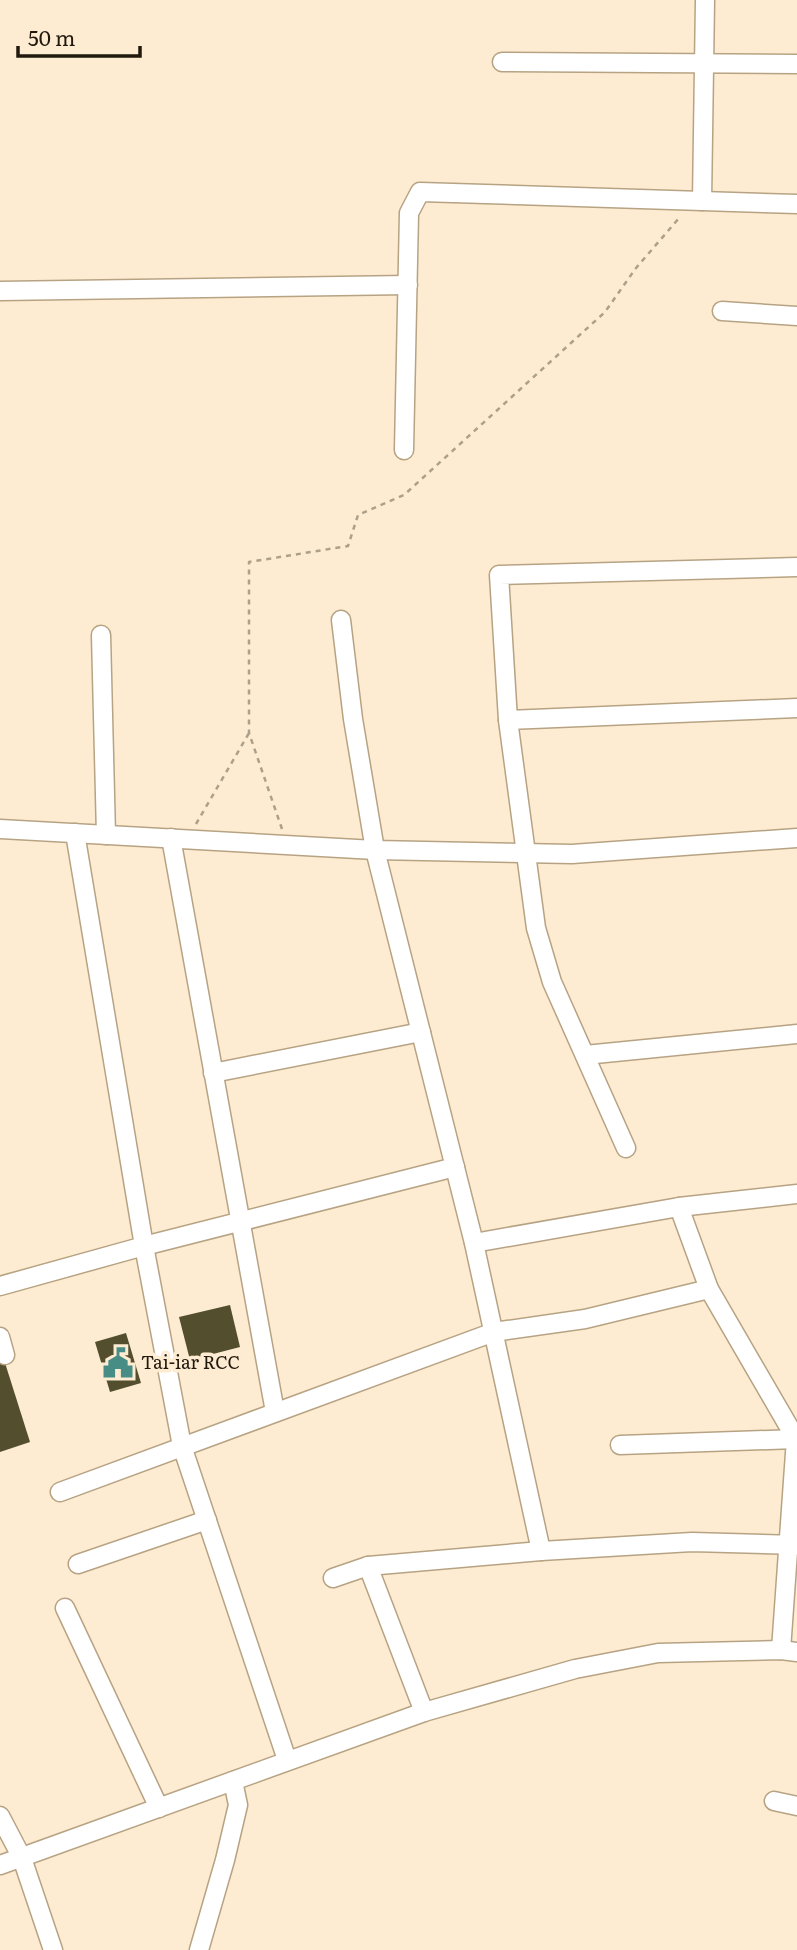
<svg xmlns="http://www.w3.org/2000/svg" width="797" height="1950" viewBox="0 0 797 1950" font-family="Literata,serif">
	<style>
		.building { fill: #534e2d }
		.lines { fill: none; stroke-linecap: round; stroke-linejoin: round }
		.minor-casing { stroke: #b7a383; stroke-width: 21 }
		.path { stroke: #ada08a; stroke-width: 2.5; stroke-dasharray: 5 5; stroke-linecap: butt }
		.minor { stroke: #fff; stroke-width: 18 }
		.labels { text-anchor: middle; stroke-width: 7; stroke-linejoin: round; paint-order: stroke }
		.poi-label { font-size: 18px; fill: #21190d; stroke: #fdecd1; text-anchor: start }
	</style>
	<rect width="100%" height="100%" fill="#fdecd1"/>
	<!-- building -->
	<g class="building">
		<path d="M230 1305 240 1347 190 1360 179 1317Z"/>
		<path d="M126 1333 141 1383 110 1392 95 1342Z"/>
		<path d="M0 1347 30 1442 0 1452Z"/>
	</g>
	<g class="lines">
		<!-- minor casing -->
		<g class="minor-casing">
			<g id="minor">
				<path d="M502 62 797 64"/>
				<path d="M702 201 705 0"/>
				<path d="M0 291 408 285"/>
				<path d="M722 311 797 316"/>
				<path d="M404 450 409 213 420 192 797 204"/>
				<path d="M341 620 353 719 375 850 474 1243 541 1551"/>
				<path d="M101 635 106 835"/>
				<path d="M508 720 797 708"/>
				<path d="M0 829 375 850 572 854 797 838"/>
				<path d="M75 833 144 1246 182 1446 287 1760"/>
				<path d="M171 838 275 1412"/>
				<path d="M585 1055 797 1034"/>
				<path d="M213 1073 421 1032"/>
				<path d="M626 1148 552 982 536 928 508 720 499 575 797 567"/>
				<path d="M679 1207 709 1289 796 1439 781 1650"/>
				<path d="M474 1243 679 1207 797 1194"/>
				<path d="M0 1286 144 1246 455 1167"/>
				<path d="M0 1337 5 1355"/>
				<path d="M620 1445 796 1439"/>
				<path d="M60 1492 494 1332 585 1319 709 1289"/>
				<path d="M78 1564 207 1520"/>
				<path d="M368 1566 424 1712"/>
				<path d="M333 1578 368 1566 541 1551 692 1542 797 1545"/>
				<path d="M65 1608 159 1808"/>
				<path d="M774 1801 797 1806"/>
				<path d="M0 1816 22 1858 53 1950"/>
				<path d="M0 1865 424 1712 575 1669 658 1653 781 1650 797 1652"/>
				<path d="M199 1950 225 1860 238 1805 233 1781"/>
			</g>
		</g>
		<!-- path -->
		<g class="path">
			<path d="M196 824 249 733"/>
			<path d="M282 829 249 733V562L348 546 358 515 404 495 605 312 636 268 680 217"/>
		</g>
		<!-- minor -->
		<use href="#minor" class="minor"/>
	</g>
	<!-- icons -->
	<defs>
		<g id="civic-bare" transform="scale(2.415)"><path d="M-.6-6.5H3V-4.5H.6V-3L4-1V1h2V6H-6V1h2V-1L-.6-3ZM-1.2 2.5V6h2.4V2.5Z" fill="#488d85" stroke="#fdecd1" stroke-width="2.5" paint-order="stroke"/></g>
	</defs>
	<g fill-rule="evenodd">
		<use href="#civic-bare" x="118" y="1363"/>
	</g>
	<g class="labels">
		<!-- poi labels -->
		<g class="poi-label">
			<text x="141" y="1369">Tai-iar RCC</text>
		</g>
	</g>
	<!-- scale -->
	<path d="M18 46v10h122v-10" fill="none" stroke="#21190d" stroke-width="3.5"/>
	<text x="28" y="46" font-size="21" fill="#21190d" stroke="#fdecd1" stroke-width="5" paint-order="stroke">50 m</text>
</svg>
